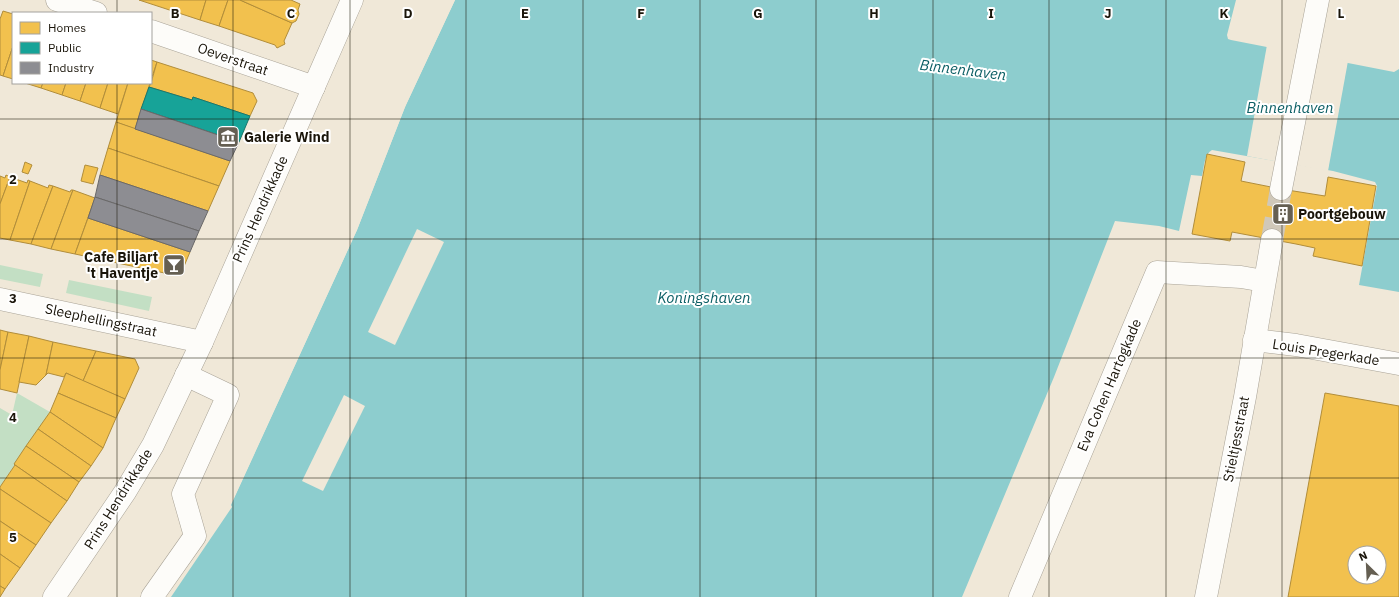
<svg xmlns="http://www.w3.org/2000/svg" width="1399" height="597" viewBox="0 0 1399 597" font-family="'IBM Plex Sans',sans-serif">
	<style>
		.green { fill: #c3dfc4 }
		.water { fill: #8dcdce }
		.pier { fill: #f0e8d8 }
		.homes { fill: #f2c14e; stroke: #b18d3a; fill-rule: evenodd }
		.public { fill: #17a398; stroke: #18786d }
		.industry { fill: #8d8d92; stroke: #6a6969 }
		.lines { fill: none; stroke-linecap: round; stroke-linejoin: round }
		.tertiary-tunnel { stroke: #d0c8b9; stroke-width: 22; stroke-dasharray: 22 11; stroke-linecap: butt }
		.pedestrian-casing { stroke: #a9a397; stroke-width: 23 }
		.minor-casing { stroke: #a9a397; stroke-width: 23 }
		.tertiary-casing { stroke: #a9a397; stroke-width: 23 }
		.pedestrian { stroke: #fdfcf9; stroke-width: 22 }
		.minor { stroke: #fdfcf9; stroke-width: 22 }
		.tertiary { stroke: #fdfcf9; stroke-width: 22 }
		.grid { fill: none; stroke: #1a150a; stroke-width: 1; stroke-opacity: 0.55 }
		.labels { text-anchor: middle; stroke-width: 4; stroke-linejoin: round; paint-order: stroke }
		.street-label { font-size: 14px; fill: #1a150a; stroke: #fff }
		.poi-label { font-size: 14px; font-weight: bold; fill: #1a150a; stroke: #fff; text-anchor: start }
		.water-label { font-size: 15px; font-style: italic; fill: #0c5f65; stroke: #fff }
		.grid-label { font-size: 13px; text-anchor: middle; font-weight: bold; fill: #1a150a; stroke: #fff; stroke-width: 4; stroke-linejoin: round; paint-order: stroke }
	</style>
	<rect width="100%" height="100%" fill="#f0e8d8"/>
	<!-- green -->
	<g class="green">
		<path d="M0 265 43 274 40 287 0 279Z"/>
		<path d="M69 280 152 297 149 311 66 293Z"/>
		<path d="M17 393 50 412 0 487V408L12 415Z"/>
	</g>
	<!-- water -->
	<path class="water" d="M455 0H1236L1227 35 1228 39 1231 40 1394 72 1399 69V292L1359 285 1377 186 1375 182 1333 171 1212 150C1204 154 1204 168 1202 176L1191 175 1179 231 1159 226 1115 221 1054 377 962 597H171L232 507 231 505 357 230 405 107Z"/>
	<!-- pier -->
	<g class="pier">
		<path d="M453 0H455L405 107 357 230 233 500 231 499 355 229 404 107Z"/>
		<path d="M1267 45 1348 61 1328 171 1247 156Z"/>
		<path d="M417 229 444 242 395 345 368 332Z"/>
		<path d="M344 395 365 406 323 491 302 481Z"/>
	</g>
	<!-- homes -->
	<g class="homes">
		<path d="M139 0H206L200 20Z"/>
		<path d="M206 0H228L219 26 200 20Z"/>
		<path d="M228 0H240L292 23 284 41 285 44 277 48 275 45 219 26Z"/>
		<path d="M240 0H291L300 4 298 10 299 14 296 21 292 23Z"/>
		<path d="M3 11 13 14V46L3 76 0 75V19Z"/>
		<path d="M13 46V79L3 76Z"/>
		<path d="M151 60 157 62 151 80Z"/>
		<path d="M157 62 253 93 257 101 250 116 193 97 192 100 149 87 151 83Z"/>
		<path d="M25 83H43L41 88Z"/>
		<path d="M43 83H66L62 95 41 88Z"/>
		<path d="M66 83H86L80 101 62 95Z"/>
		<path d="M86 83H108L100 108 80 101Z"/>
		<path d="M108 83H128L118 114 100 108Z"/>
		<path d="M128 83H150L135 129 116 122Z"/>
		<path d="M116 122 230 161 219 186 108 148Z"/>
		<path d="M108 148 219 186 208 211 100 175Z"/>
		<path d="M1207 154 1245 162 1241 181 1281 189 1325 196 1328 177 1376 186 1362 266 1313 256 1315 248 1296 244 1232 232 1230 241 1192 234Z"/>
		<path d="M25 162 32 165 28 174 22 172Z"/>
		<path d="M85 165 98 168 93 184 81 181Z"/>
		<path d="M6 175 10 177 0 204V176L5 178Z"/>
		<path d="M10 177 27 183 28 180 30 181 10 240 0 238V204Z"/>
		<path d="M30 181 48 188 49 185 53 186 31 244 10 240Z"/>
		<path d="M53 186 70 192 71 190H73L51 249 31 244Z"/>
		<path d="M73 190 95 198 75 254 51 249Z"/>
		<path d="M88 218 190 252 182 271 174 275 75 254Z"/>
		<path d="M0 330 8 332 0 370Z"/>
		<path d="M8 332 29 336 17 393 0 389V370Z"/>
		<path d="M29 336 53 342 46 375 36 385 19 382Z"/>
		<path d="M53 342 96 351 83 381 66 373 64 377 48 373 46 375Z"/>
		<path d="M96 351 135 359 139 368 125 399 83 381Z"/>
		<path d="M66 373 125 399 116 418 58 393Z"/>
		<path d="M58 393 116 418 103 448 50 412Z"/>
		<path d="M1325 393 1399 406V597H1288ZM1355 553H1379V577H1355Z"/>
		<path d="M50 412 103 448 91 466 38 429Z"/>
		<path d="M38 429 91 466 79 482 26 446Z"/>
		<path d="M26 446 79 482 67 501 15 465 14 464Z"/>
		<path d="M15 465 67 501 51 523 0 489V487Z"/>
		<path d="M0 489 51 523 36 545 0 521Z"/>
		<path d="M0 521 36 545 20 568 0 554Z"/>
		<path d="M0 554 20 568 5 589 0 586Z"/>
		<path d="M0 586 5 589 0 597Z"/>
	</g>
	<!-- public -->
	<path class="public" d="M149 87 192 100 193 97 250 116 239 142 141 109Z"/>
	<!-- industry -->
	<g class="industry">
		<path d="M141 109 239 142 230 161 135 129Z"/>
		<path d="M100 175 208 211 199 231 95 197Z"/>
		<path d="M95 197 199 231 190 252 88 218Z"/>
	</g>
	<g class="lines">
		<!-- tertiary-tunnel -->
		<path class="tertiary-tunnel" d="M1272 240 1281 189"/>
		<!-- pedestrian casing -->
		<g class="pedestrian-casing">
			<g id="pedestrian">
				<path d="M152 597 195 536 183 494 228 395 186 375"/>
				<path d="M1020 597 1157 272 1241 277 1264 281"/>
			</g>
		</g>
		<!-- minor casing -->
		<g class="minor-casing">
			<g id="minor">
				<path d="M57 0 96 13"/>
				<path d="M151 31 314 87"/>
				<path d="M0 299 202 342"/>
				<path d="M1254 340 1296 345 1399 364"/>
				<path d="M54 597 125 492 153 445 202 342 352 0"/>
			</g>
		</g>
		<!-- tertiary casing -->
		<g class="tertiary-casing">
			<g id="tertiary">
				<path d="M1281 189 1318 0"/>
				<path d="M1206 597 1245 397 1272 240"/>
			</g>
		</g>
		<!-- pedestrian -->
		<use href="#pedestrian" class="pedestrian"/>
		<!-- minor -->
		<use href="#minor" class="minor"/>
		<!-- tertiary -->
		<use href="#tertiary" class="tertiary"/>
	</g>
	<!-- grid -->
	<path class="grid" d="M117 0V13M233 0V597M350 0V597M466 0V597M583 0V597M700 0V597M816 0V597M933 0V597M1049 0V597M1166 0V597M1282 0V597M117 83V597M0 119H1399M0 239H1399M0 358H1399M0 478H1399"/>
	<!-- icons -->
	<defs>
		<g id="museum-square" transform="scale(1.15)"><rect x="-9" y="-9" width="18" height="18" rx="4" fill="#655f52" stroke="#fff"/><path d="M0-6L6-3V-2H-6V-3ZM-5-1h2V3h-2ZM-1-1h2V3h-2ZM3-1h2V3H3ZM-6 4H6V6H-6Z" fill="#fff"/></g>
		<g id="building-square" transform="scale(1.15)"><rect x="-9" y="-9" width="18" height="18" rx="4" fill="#655f52" stroke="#fff"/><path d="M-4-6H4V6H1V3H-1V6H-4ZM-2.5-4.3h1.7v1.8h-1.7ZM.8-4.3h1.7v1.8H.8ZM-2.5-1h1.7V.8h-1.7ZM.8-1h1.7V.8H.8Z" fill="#fff"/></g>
		<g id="bar-square" transform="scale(1.15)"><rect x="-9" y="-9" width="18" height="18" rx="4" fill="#655f52" stroke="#fff"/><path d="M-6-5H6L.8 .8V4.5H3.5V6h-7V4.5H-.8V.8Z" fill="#fff"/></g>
	</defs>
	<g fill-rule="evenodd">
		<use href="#museum-square" x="228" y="137"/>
		<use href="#building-square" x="1283" y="214"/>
		<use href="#bar-square" x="174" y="265"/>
	</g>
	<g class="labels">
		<!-- street labels -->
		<g class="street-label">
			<text transform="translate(233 59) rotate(19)" y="5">Oeverstraat</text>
			<text transform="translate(260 209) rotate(-66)" y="5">Prins Hendrikkade</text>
			<text transform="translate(101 320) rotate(12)" y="5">Sleephellingstraat</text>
			<text transform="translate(1326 352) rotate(9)" y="5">Louis Pregerkade</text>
			<text transform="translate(1109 385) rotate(-67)" y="5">Eva Cohen Hartogkade</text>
			<text transform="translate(1236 439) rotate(-79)" y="5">Stieltjesstraat</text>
			<text transform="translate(118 499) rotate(-58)" y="5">Prins Hendrikkade</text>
		</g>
		<!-- poi labels -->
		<g class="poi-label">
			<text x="244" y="142">Galerie Wind</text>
			<text x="1298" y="219">Poortgebouw</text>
			<text x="158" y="262" text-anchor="end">Cafe Biljart<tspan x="158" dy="16">'t Haventje</tspan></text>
		</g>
		<!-- water labels -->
		<g class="water-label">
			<text transform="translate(963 70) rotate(7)" y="5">Binnenhaven</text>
			<text x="1290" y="113">Binnenhaven</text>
			<text x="704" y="303">Koningshaven</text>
		</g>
	</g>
	<g class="grid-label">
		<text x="175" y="18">B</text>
		<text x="291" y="18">C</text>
		<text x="408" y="18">D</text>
		<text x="525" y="18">E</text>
		<text x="641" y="18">F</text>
		<text x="758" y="18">G</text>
		<text x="874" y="18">H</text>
		<text x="991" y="18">I</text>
		<text x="1108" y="18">J</text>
		<text x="1224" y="18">K</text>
		<text x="1341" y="18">L</text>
		<text x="13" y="184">2</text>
		<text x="13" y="303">3</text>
		<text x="13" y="422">4</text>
		<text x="13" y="542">5</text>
	</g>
	<!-- legend -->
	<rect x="12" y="12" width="140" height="72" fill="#ffffff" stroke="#a3a19d"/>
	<rect x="20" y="22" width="20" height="12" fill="#f2c14e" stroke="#a3a19d"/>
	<text x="48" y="32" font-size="12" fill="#1a150a">Homes</text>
	<rect x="20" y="42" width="20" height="12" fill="#17a398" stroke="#a3a19d"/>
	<text x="48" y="52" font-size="12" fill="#1a150a">Public</text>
	<rect x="20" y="62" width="20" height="12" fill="#8d8d92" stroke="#a3a19d"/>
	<text x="48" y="72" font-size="12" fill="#1a150a">Industry</text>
	<!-- north arrow -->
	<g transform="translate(1367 565) rotate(336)"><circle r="19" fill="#ffffff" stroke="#a3a19d"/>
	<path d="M0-3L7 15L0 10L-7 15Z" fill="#655f52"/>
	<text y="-6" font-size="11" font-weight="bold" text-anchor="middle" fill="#1a150a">N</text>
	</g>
</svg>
